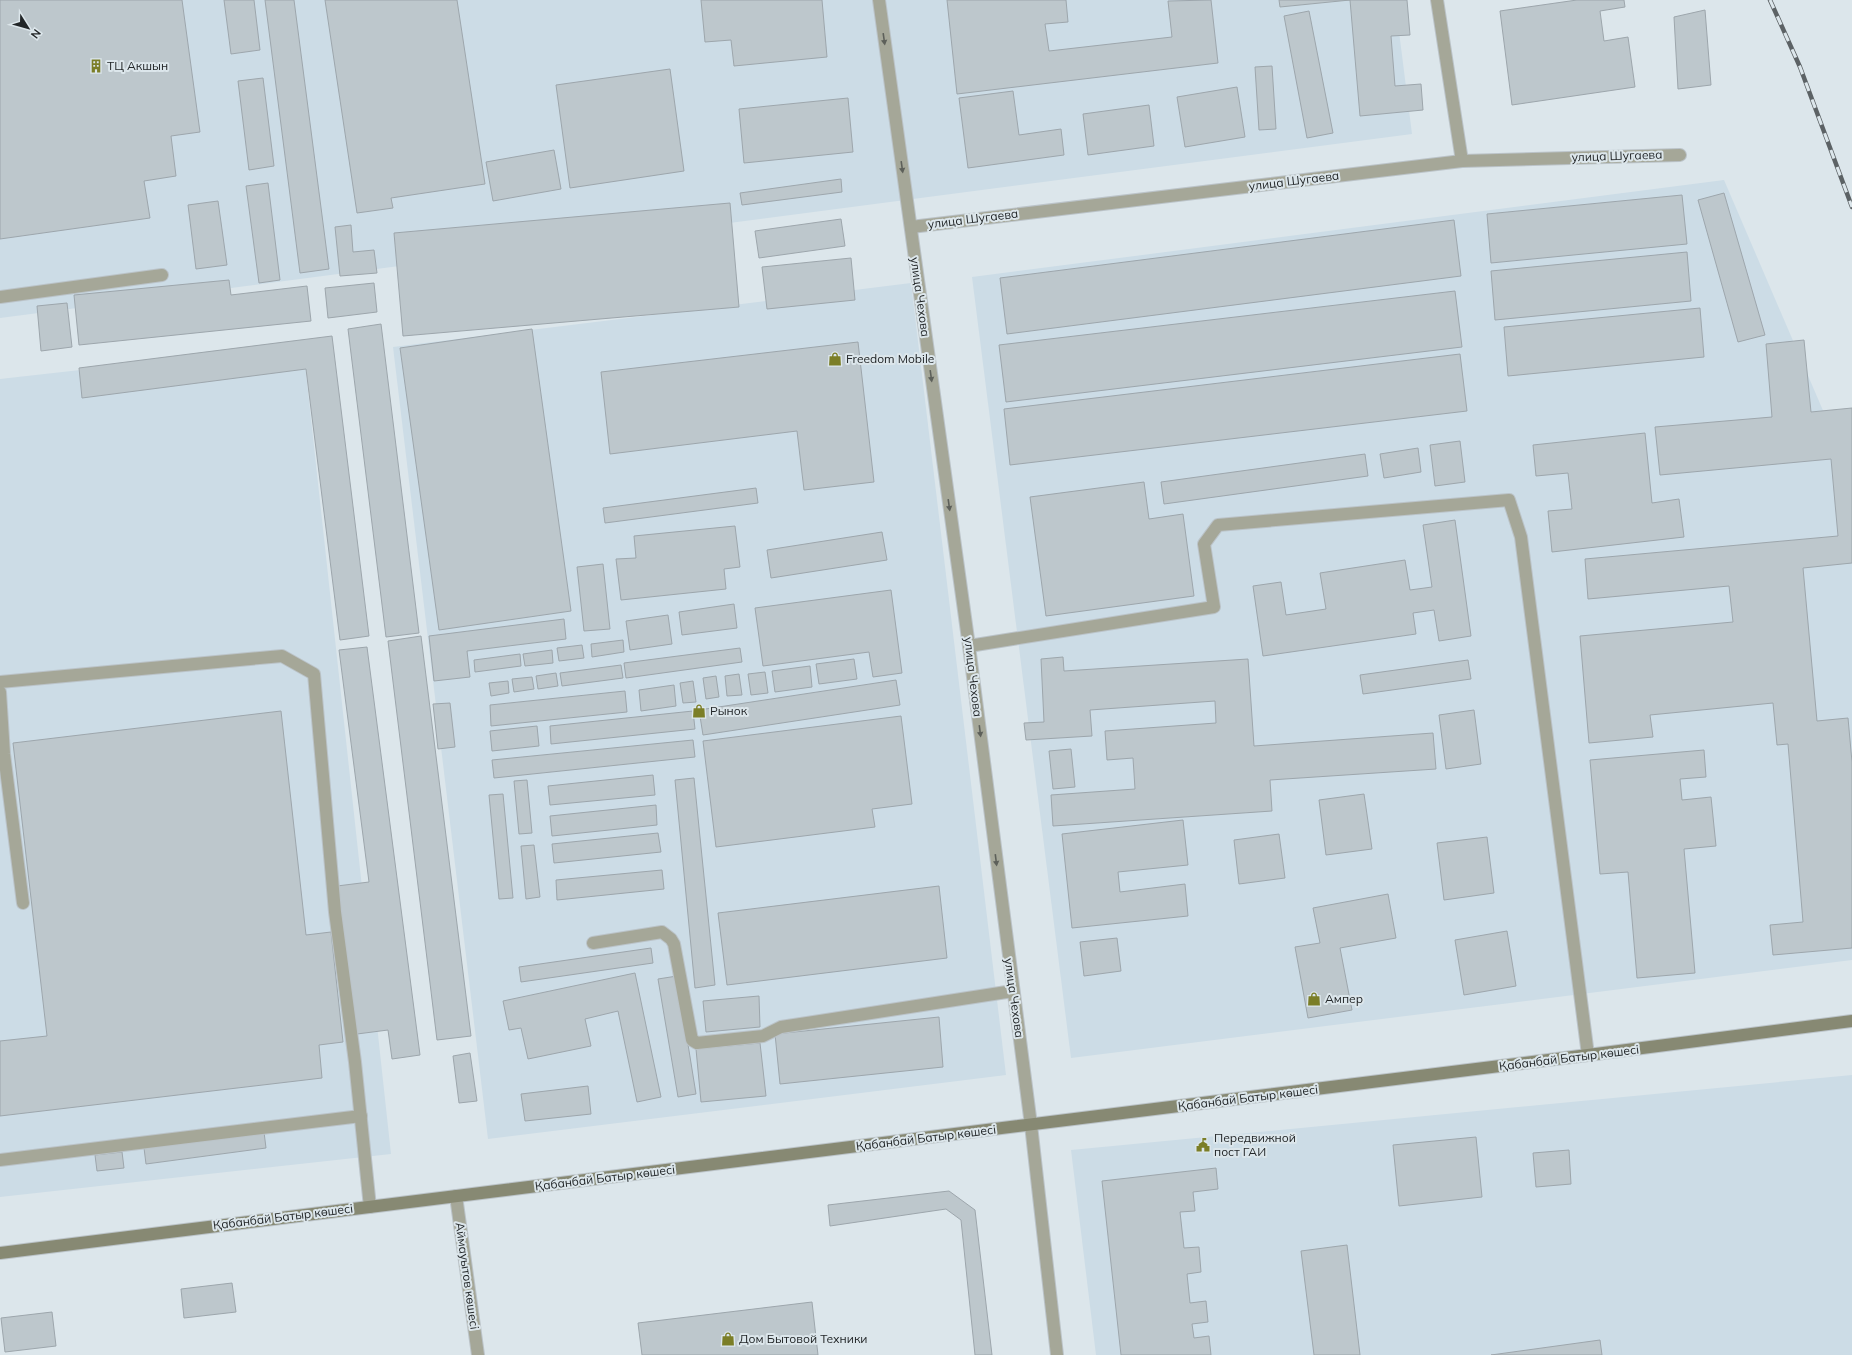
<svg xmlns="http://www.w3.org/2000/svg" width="1852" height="1355" viewBox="0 0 1852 1355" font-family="Mulish,sans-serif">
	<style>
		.built { fill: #ccdce6 }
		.building { fill: #bdc7cc; stroke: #9da6ac }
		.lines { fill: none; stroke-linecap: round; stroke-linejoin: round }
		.service-casing { stroke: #bbc3c8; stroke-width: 14 }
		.minor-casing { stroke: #bbc3c8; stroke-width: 14 }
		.tertiary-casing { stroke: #bbc3c8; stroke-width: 14 }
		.secondary-casing { stroke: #bbc3c8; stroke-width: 14 }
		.service { stroke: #a5a798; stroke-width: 12 }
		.minor { stroke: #a5a798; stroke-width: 12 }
		.tertiary { stroke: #a5a798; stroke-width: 12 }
		.secondary { stroke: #878973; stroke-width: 12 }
		.rail-casing { stroke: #5c6265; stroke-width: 4.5 }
		.rail { stroke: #dce6eb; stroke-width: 3; stroke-dasharray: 9; stroke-linecap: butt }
		.oneway { fill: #5d605a }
		.labels { text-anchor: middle; stroke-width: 4; stroke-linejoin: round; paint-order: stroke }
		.poi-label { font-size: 12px; fill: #222628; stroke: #dce6eb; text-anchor: start }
		.street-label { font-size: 12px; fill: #222628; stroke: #dce6eb }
	</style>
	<rect width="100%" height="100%" fill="#dce6eb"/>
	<!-- built -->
	<g class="built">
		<path d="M0 0H1395L1412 134 0 318Z"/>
		<path d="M1724 180 1852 478V960L1071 1058 972 277Z"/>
		<path d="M911 283 1006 1075 488 1139 393 347Z"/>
		<path d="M303 345 391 1154 0 1197V379Z"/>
		<path d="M1852 1075V1355H1096L1071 1150Z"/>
	</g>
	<!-- building -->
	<g class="building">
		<path d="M0 0H182L200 132 171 136 176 176 144 181 150 218 0 239Z"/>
		<path d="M224 0H254L260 50 231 54Z"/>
		<path d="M265 0H294L329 269 300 273Z"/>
		<path d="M325 0H457L485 184 391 198 393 208 357 213Z"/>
		<path d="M701 0H822L827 57 734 66 731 40 705 42Z"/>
		<path d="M947 0H1066L1068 22 1045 24 1049 51 1172 37 1168 1 1211 0 1218 63 957 94Z"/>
		<path d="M1279 0H1407L1410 35 1391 36 1395 86 1421 84 1423 110 1360 116 1350 0 1280 7Z"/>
		<path d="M1577 0H1624L1625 7 1600 11 1604 41 1628 37 1635 87 1512 105 1500 11Z"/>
		<path d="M1705 10 1711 85 1678 89 1674 17Z"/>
		<path d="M1309 11 1333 133 1307 138 1284 16Z"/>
		<path d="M1272 66 1276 129 1259 130 1255 67Z"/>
		<path d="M670 69 684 171 570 188 556 85Z"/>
		<path d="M263 78 274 166 249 170 238 81Z"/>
		<path d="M1237 87 1245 137 1185 147 1177 97Z"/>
		<path d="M1013 91 1019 135 1061 129 1064 155 968 168 959 98Z"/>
		<path d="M848 98 853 152 744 163 739 109Z"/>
		<path d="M1149 105 1154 146 1088 155 1083 114Z"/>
		<path d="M554 150 561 189 493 201 486 162Z"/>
		<path d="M841 179 842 192 742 205 740 193Z"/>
		<path d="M268 183 280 280 259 283 246 186Z"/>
		<path d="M1724 193 1765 335 1738 342 1698 200Z"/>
		<path d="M1682 195 1687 244 1491 263 1487 214Z"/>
		<path d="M218 201 227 265 196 269 188 205Z"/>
		<path d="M730 203 739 307 403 336 394 233Z"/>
		<path d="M841 219 845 246 759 258 755 231Z"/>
		<path d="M1454 220 1461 276 1007 334 1000 278Z"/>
		<path d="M351 225 353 252 374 250 377 273 340 276 335 227Z"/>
		<path d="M1687 252 1691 301 1495 320 1491 271Z"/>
		<path d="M851 258 855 300 767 309 762 267Z"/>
		<path d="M229 280 231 295 307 286 311 321 79 345 74 295Z"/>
		<path d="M374 283 377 312 328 318 325 288Z"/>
		<path d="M1455 291 1462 347 1006 402 999 345Z"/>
		<path d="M67 303 72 347 41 351 37 306Z"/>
		<path d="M1700 308 1704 357 1508 376 1504 327Z"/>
		<path d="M381 324 419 633 386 637 348 329Z"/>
		<path d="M532 329 571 611 439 630 400 348Z"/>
		<path d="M332 336 369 636 340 640 306 369 82 398 79 368Z"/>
		<path d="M1804 340 1811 412 1852 408V563L1803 568 1817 721 1848 718 1852 762V948L1773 955 1770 925 1803 922 1788 744 1777 745 1773 703 1650 715 1653 737 1589 743 1580 636 1733 622 1729 586 1588 599 1585 559 1838 536 1831 459 1660 475 1655 427 1772 417 1766 344Z"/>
		<path d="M858 342 874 482 804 490 797 431 610 454 601 372Z"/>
		<path d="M1460 354 1467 411 1010 465 1004 409Z"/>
		<path d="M1645 433 1652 503 1679 499 1684 537 1552 552 1548 511 1572 509 1568 473 1536 476 1533 445Z"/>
		<path d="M1460 441 1465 482 1435 486 1430 445Z"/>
		<path d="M1418 448 1421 472 1384 478 1380 454Z"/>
		<path d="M1365 454 1368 476 1164 504 1161 482Z"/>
		<path d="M1144 482 1149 519 1183 514 1194 596 1046 616 1030 497Z"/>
		<path d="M756 488 758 503 605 523 603 508Z"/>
		<path d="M1455 520 1471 636 1439 641 1434 610 1413 613 1416 634 1263 656 1253 586 1281 582 1286 615 1326 609 1320 573 1405 560 1410 590 1432 587 1423 525Z"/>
		<path d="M735 526 740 567 724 569 726 589 621 600 616 559 636 558 634 536Z"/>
		<path d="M882 532 887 560 771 578 767 550Z"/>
		<path d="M603 564 610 629 584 631 577 567Z"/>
		<path d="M891 590 902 673 873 677 869 652 763 666 755 608Z"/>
		<path d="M734 604 737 628 682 635 679 612Z"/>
		<path d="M668 615 672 644 630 650 626 621Z"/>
		<path d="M564 619 566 639 467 651 470 677 434 681 429 636Z"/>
		<path d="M421 636 471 1036 437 1040 388 641Z"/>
		<path d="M623 640 624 652 592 657 591 644Z"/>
		<path d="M582 645 584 658 559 661 557 648Z"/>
		<path d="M367 647 420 1055 392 1059 388 1030 357 1034 337 886 369 882 339 650Z"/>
		<path d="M740 648 742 662 626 678 624 663Z"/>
		<path d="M552 650 553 663 525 666 523 654Z"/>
		<path d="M520 654 521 666 475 672 474 660Z"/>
		<path d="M1063 657 1064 671 1248 659 1254 746 1433 733 1436 769 1270 780 1272 811 1053 826 1051 795 1135 789 1133 758 1107 760 1105 731 1216 723 1215 701 1090 710 1092 736 1026 740 1024 723 1044 722 1041 659Z"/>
		<path d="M854 659 857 679 819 684 816 664Z"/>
		<path d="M1468 660 1471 679 1363 694 1360 675Z"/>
		<path d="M621 665 623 678 562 686 560 673Z"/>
		<path d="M810 666 812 687 775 692 772 671Z"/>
		<path d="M765 672 768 693 751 695 748 674Z"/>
		<path d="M556 673 558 686 538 689 536 676Z"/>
		<path d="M739 674 742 695 727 696 725 676Z"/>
		<path d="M716 676 719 697 706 699 703 678Z"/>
		<path d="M532 677 534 689 514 692 512 679Z"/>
		<path d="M896 680 900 705 703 735 699 710Z"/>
		<path d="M508 681 509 693 491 696 489 683Z"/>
		<path d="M693 681 696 702 683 703 680 683Z"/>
		<path d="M674 685 676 706 641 711 639 690Z"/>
		<path d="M625 691 627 712 491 726 490 705Z"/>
		<path d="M450 703 455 747 438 749 433 704Z"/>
		<path d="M1474 710 1481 764 1446 769 1439 715Z"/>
		<path d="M281 711 306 935 331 932 343 1042 319 1045 322 1078 0 1116V1041L47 1036 13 743Z"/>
		<path d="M693 711 695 729 551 744 550 726Z"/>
		<path d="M901 716 912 804 872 809 875 827 716 847 703 741Z"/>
		<path d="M537 726 539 746 492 751 490 731Z"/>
		<path d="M693 740 695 757 494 778 492 760Z"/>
		<path d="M1071 749 1075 787 1053 789 1049 751Z"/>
		<path d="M1704 750 1706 777 1680 779 1682 800 1711 797 1716 846 1684 849 1695 973 1637 978 1628 872 1600 874 1590 760Z"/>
		<path d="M653 775 655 795 550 805 548 786Z"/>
		<path d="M694 778 715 985 695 988 675 780Z"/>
		<path d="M527 780 532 833 519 834 514 781Z"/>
		<path d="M503 794 513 898 499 899 489 795Z"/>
		<path d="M1364 794 1372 849 1326 855 1319 800Z"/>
		<path d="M656 805 657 825 552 836 550 816Z"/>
		<path d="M1183 820 1188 865 1118 872 1120 892 1185 884 1188 916 1072 928 1062 834Z"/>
		<path d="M658 833 661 852 554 863 552 844Z"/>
		<path d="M1279 834 1285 878 1239 884 1234 840Z"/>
		<path d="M1487 837 1494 893 1444 900 1437 843Z"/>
		<path d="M534 845 540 897 526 899 521 846Z"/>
		<path d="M662 870 664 889 557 900 556 880Z"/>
		<path d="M939 886 947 958 727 985 718 913Z"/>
		<path d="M1388 894 1396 938 1340 948 1352 1010 1308 1018 1295 947 1320 943 1313 908Z"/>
		<path d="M1507 931 1516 986 1464 995 1455 940Z"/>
		<path d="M1117 938 1121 971 1084 976 1080 942Z"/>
		<path d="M651 948 653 963 521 982 519 967Z"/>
		<path d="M635 973 661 1097 637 1102 618 1011 585 1019 591 1046 528 1059 521 1028 509 1030 503 1001Z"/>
		<path d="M677 976 696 1094 678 1097 658 979Z"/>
		<path d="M759 996 760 1027 706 1032 703 1001Z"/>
		<path d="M939 1017 943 1067 780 1084 775 1034Z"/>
		<path d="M760 1043 766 1096 701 1102 696 1049Z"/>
		<path d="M470 1053 477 1101 459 1103 453 1056Z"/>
		<path d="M588 1086 591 1114 525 1121 521 1094Z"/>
		<path d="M264 1132 266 1148 146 1164 144 1148Z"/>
		<path d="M1476 1137 1482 1197 1399 1206 1393 1145Z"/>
		<path d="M1569 1150 1571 1184 1536 1187 1533 1153Z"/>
		<path d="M122 1152 124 1168 97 1171 95 1155Z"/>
		<path d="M1216 1168 1218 1189 1193 1192 1195 1211 1180 1212 1184 1248 1199 1247 1201 1272 1187 1274 1190 1303 1206 1301 1208 1322 1192 1324 1194 1338 1209 1336 1211 1355H1121L1102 1181Z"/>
		<path d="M949 1191 975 1210 992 1355H975L961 1220 946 1209 830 1226 828 1205Z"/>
		<path d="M1347 1245 1360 1355H1314L1301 1251Z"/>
		<path d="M232 1283 236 1312 184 1318 181 1289Z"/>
		<path d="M812 1302 818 1355H642L638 1323Z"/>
		<path d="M52 1312 56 1346 5 1352 1 1318Z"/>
		<path d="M1600 1340 1602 1355H1491Z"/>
	</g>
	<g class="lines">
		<!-- service casing -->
		<g class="service-casing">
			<g id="service">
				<path d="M1437 0 1462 161"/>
				<path d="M0 297 162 275"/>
				<path d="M969 646 1214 607 1204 544 1218 525 1509 500 1521 537 1588 1055"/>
				<path d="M0 682 282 656 314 674 335 912 355 1062 370 1207"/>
				<path d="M0 692 4 754 23 903"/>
				<path d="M593 943 662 932 671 939 674 944 692 1040 697 1043 763 1036 781 1027 1013 991"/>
				<path d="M0 1160 361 1116"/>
			</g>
		</g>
		<!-- minor casing -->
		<g class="minor-casing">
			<g id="minor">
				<path d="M879 0 969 646 1031 1125"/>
				<path d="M911 227 1462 161 1680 155"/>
			</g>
		</g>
		<!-- tertiary casing -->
		<g class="tertiary-casing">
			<g id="tertiary">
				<path d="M1031 1125 1057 1355"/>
				<path d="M456 1196 478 1355"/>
			</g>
		</g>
		<!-- secondary casing -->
		<g class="secondary-casing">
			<path id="secondary" d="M0 1253 1588 1055 1852 1021"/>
		</g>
		<!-- service -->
		<use href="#service" class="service"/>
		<!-- minor -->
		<use href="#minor" class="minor"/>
		<!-- tertiary -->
		<use href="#tertiary" class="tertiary"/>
		<!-- secondary -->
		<use href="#secondary" class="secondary"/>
		<!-- rail casing -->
		<g class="rail-casing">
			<path id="rail" d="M1770 0 1800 67 1852 207"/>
		</g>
		<!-- rail -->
		<use href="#rail" class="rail"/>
	</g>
	<!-- one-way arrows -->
	<defs><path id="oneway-solid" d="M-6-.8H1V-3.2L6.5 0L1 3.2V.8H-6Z"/></defs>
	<g class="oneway">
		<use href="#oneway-solid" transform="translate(884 39) rotate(82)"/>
		<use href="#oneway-solid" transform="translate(902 167) rotate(82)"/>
		<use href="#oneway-solid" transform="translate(931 376) rotate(82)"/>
		<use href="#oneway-solid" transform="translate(949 505) rotate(82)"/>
		<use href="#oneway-solid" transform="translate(980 731) rotate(83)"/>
		<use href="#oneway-solid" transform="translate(996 860) rotate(83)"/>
	</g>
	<!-- icons -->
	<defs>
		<g id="building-bare" transform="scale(1.08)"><path d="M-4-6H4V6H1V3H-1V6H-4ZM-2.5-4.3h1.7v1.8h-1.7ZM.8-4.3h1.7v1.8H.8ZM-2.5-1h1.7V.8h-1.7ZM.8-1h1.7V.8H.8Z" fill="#7b7e27" stroke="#dce6eb" stroke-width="2.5" paint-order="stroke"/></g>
		<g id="shop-bare" transform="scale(1.08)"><path d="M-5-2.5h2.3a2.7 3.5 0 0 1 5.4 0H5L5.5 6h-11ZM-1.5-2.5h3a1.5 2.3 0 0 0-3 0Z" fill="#7b7e27" stroke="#dce6eb" stroke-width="2.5" paint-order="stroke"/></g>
		<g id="civic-bare" transform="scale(1.08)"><path d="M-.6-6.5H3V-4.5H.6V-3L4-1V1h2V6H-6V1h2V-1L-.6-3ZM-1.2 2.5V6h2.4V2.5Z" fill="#7b7e27" stroke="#dce6eb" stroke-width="2.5" paint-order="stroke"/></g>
	</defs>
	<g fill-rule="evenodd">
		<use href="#building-bare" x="96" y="66"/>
		<use href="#shop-bare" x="835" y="359"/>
		<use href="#shop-bare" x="699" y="711"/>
		<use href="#shop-bare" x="1314" y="999"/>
		<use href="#civic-bare" x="1203" y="1145"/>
		<use href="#shop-bare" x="728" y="1339"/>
	</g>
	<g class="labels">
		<!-- poi labels -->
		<g class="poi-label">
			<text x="107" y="70">ТЦ Акшын</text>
			<text x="846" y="363">Freedom Mobile</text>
			<text x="710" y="715">Рынок</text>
			<text x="1325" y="1003">Ампер</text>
			<text x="1214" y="1142">Передвижной<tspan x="1214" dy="14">пост ГАИ</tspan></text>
			<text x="739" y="1343">Дом Бытовой Техники</text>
		</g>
		<!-- street labels -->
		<g class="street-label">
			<text transform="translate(1617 156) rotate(-2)" y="4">улица Шугаева</text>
			<text transform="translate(1294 181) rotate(-7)" y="4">улица Шугаева</text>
			<text transform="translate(973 219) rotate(-7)" y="4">улица Шугаева</text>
			<text transform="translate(920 297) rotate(82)" y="4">улица Чехова</text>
			<text transform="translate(973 677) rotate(83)" y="4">улица Чехова</text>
			<text transform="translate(1014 998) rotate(82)" y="4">улица Чехова</text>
			<text transform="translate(1569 1058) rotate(-7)" y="4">Қабанбай Батыр көшесі</text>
			<text transform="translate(1248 1098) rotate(-7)" y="4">Қабанбай Батыр көшесі</text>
			<text transform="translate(926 1138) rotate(-7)" y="4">Қабанбай Батыр көшесі</text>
			<text transform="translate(605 1178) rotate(-7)" y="4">Қабанбай Батыр көшесі</text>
			<text transform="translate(283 1217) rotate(-7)" y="4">Қабанбай Батыр көшесі</text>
			<text transform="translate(467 1276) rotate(82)" y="4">Аймауытов көшесі</text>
		</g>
	</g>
	<!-- north arrow -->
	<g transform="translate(28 28) rotate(127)" stroke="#dce6eb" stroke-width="3" paint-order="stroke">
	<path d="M0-3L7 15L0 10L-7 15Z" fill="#222628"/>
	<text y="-6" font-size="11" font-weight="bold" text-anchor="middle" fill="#222628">N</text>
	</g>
</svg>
